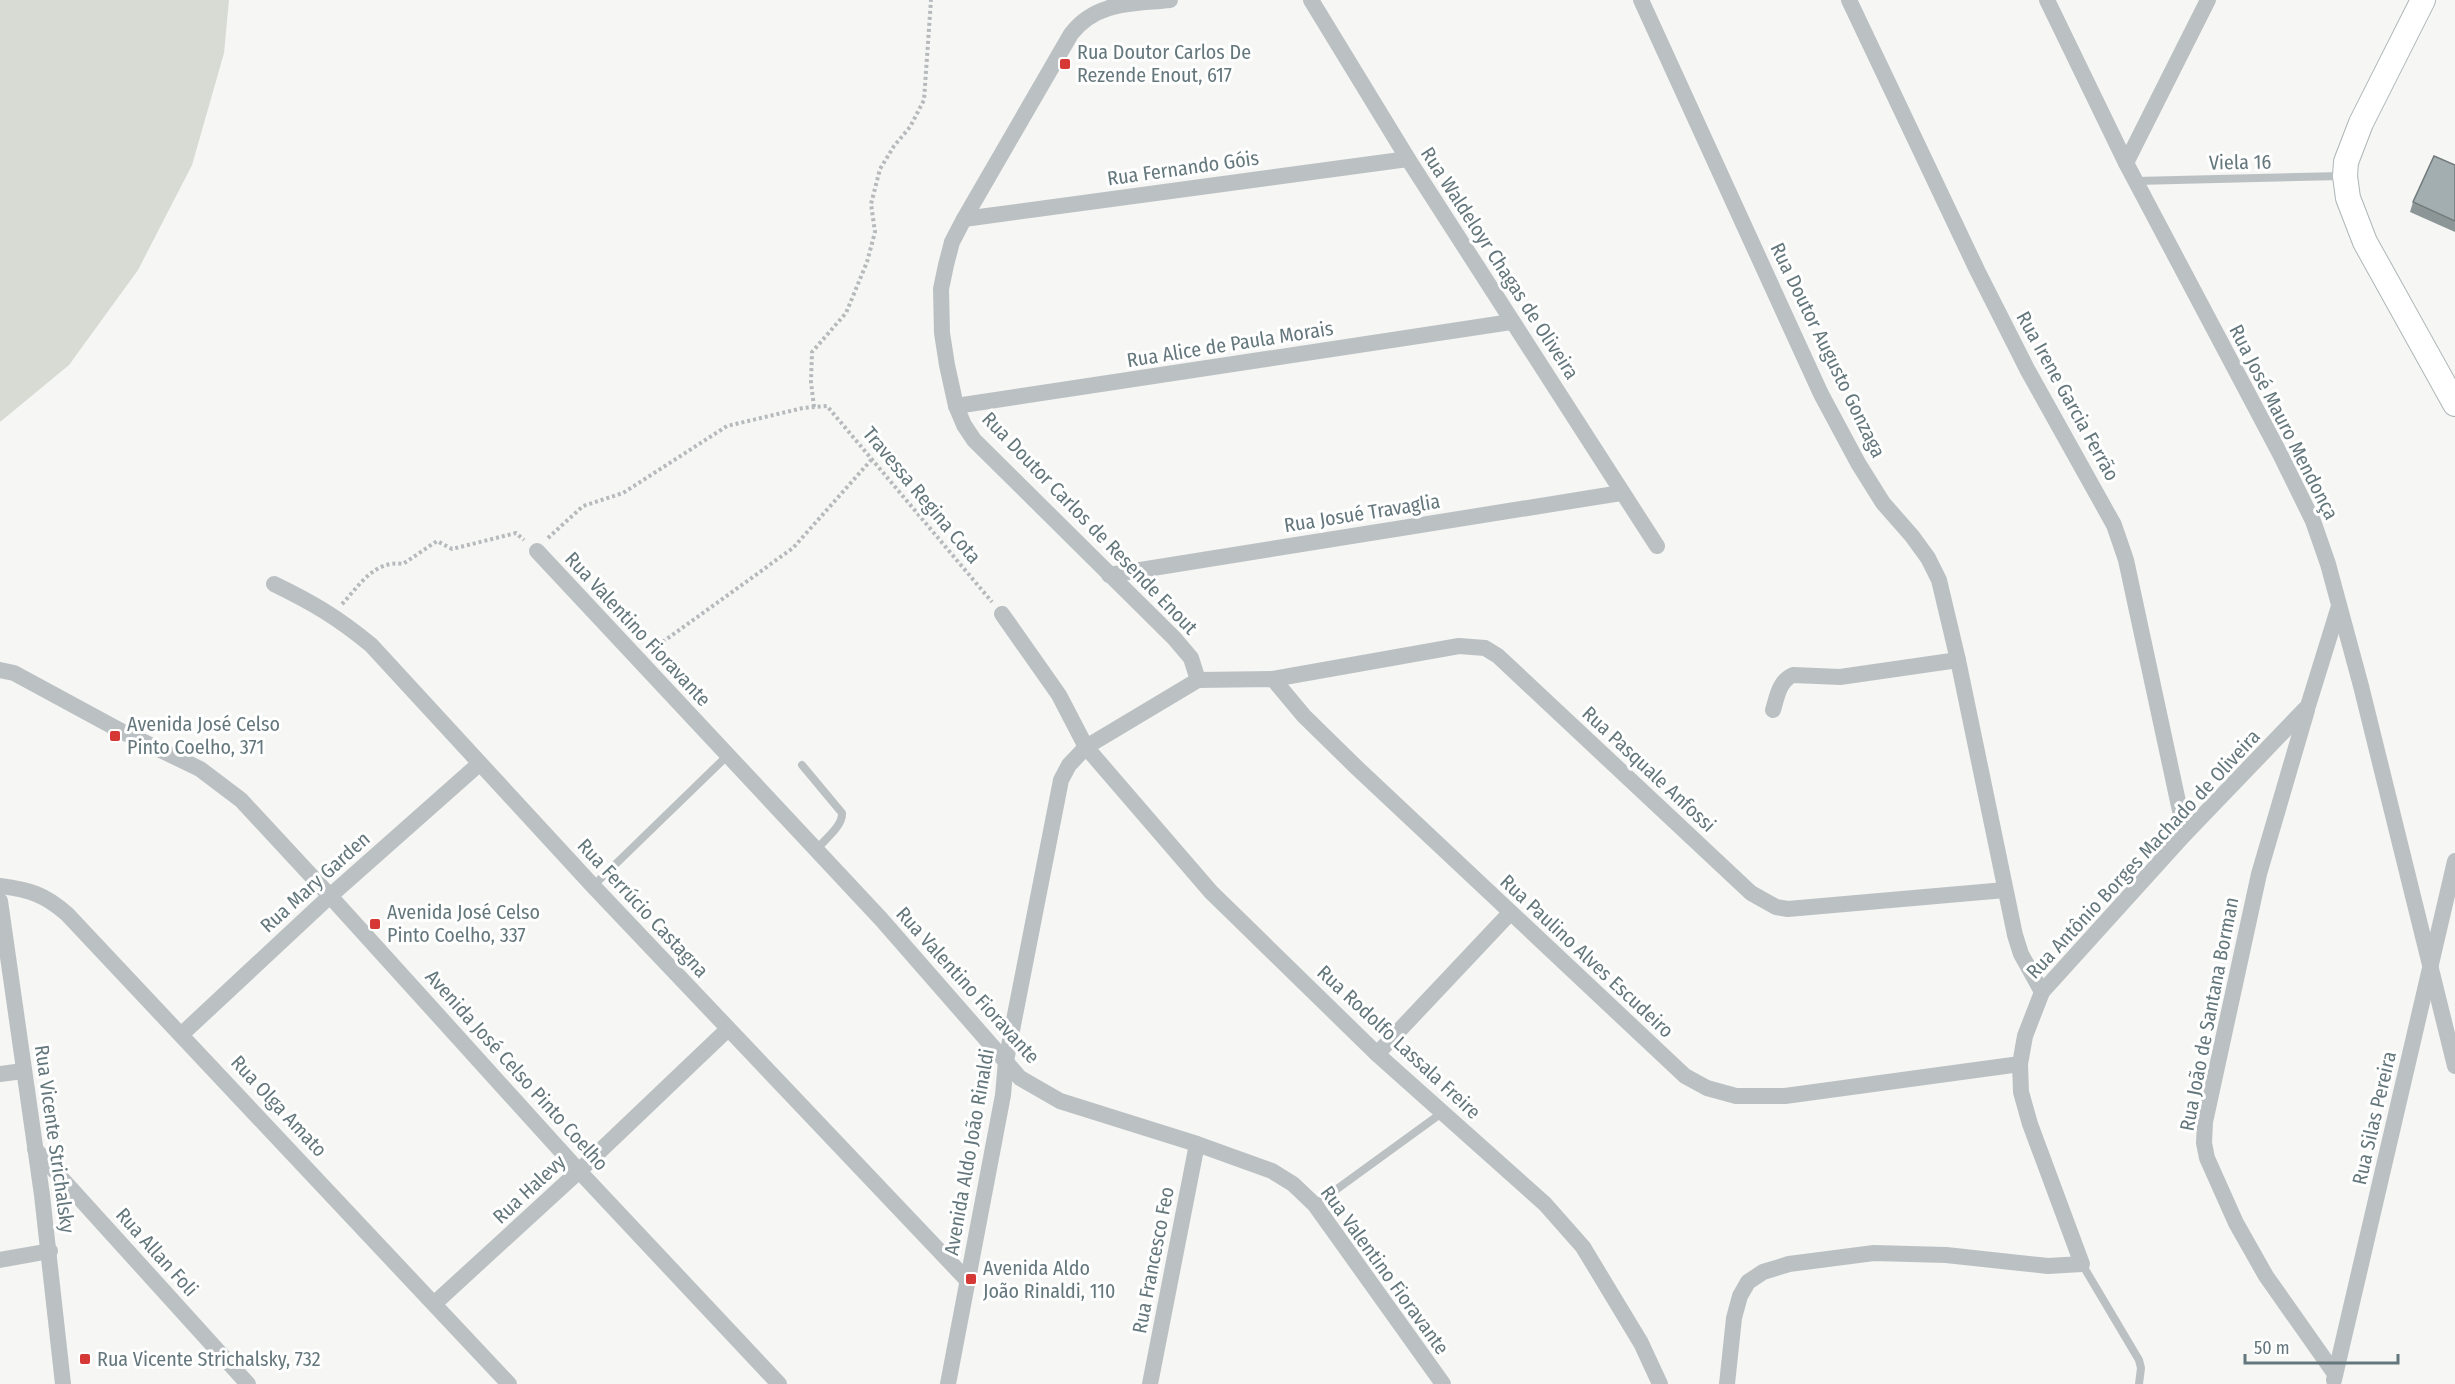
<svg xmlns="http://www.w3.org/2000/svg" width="2455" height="1384" viewBox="0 0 2455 1384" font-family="'Fira Sans Condensed',sans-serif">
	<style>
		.green { fill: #d7dbd3 }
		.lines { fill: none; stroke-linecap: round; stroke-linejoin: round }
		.secondary-casing { stroke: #aeb6b8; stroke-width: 26 }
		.path { stroke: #b6babc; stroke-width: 4; stroke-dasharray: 3 3; stroke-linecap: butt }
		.lane { stroke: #bbc1c3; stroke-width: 8 }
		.street { stroke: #bbc1c3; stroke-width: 16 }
		.secondary { stroke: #fff; stroke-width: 24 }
		.wall { fill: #8c9697 }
		.building { fill: #a3aeb0; stroke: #727a7b; stroke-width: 1.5 }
		.poi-dot { fill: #d53835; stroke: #fff; stroke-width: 2 }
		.labels { text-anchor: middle; stroke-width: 6; stroke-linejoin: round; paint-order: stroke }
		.poi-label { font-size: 20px; fill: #64777c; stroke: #fff; text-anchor: start }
		.street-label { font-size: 20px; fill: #64777c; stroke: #fff }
	</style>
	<rect width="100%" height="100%" fill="#f6f6f4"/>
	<!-- green -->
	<path class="green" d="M0 0H229L224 53 192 165 138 270 69 365 0 422Z"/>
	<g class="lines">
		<!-- secondary casing -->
		<g class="secondary-casing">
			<path id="secondary" d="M2423 0 2361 123 2346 162 2345 176 2348 198 2365 242 2455 404"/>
		</g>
		<!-- path -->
		<g class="path">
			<path d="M814 407 811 382 812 352 846 313 867 262 875 232 871 204 880 169 894 146 910 127 924 100 931 0"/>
			<path d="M548 538 583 506 623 493 727 426 803 408 827 406 992 602"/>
			<path d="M342 604C360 585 374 560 403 564L437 541 452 549 516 533 524 540"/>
			<path d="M653 649 793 548 872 459"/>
		</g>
		<!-- lane -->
		<g class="lane">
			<path d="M2136 181 2342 176"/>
			<path d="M802 765 842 813C843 826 824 840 816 850"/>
			<path d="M593 886 727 756"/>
			<path d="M1315 1205 1443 1112"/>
			<path d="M2082 1264 2139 1360 2141 1368 2139 1384"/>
		</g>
		<!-- street -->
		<g class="street">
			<path d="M1170 0C1133 4 1096 1 1071 34L964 219 952 242 946 265 941 289 942 333 947 365 956 406 964 425 974 440 1174 638 1191 658 1198 680"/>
			<path d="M1311 0 1408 159 1657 546"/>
			<path d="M1641 0 1821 394 1858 463 1883 503 1912 536 1928 558 1939 580 1958 660 2015 935 2021 954 2042 992"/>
			<path d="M1849 0 1977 270 2027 369 2114 525 2126 560 2185 834"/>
			<path d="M2047 0 2126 163 2279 452 2313 521 2328 564 2361 686 2455 1066"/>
			<path d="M2126 163 2208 0"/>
			<path d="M964 219 1408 159"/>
			<path d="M956 406 1511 322"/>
			<path d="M537 551 881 919 1020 1078 1060 1101 1197 1144 1272 1171 1293 1184 1315 1205 1443 1384"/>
			<path d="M1109 575 1621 493"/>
			<path d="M274 584C313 603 337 617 371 645L593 886 967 1280"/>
			<path d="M1002 614 1059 695 1086 747 1211 892 1377 1054 1545 1204 1583 1247 1641 1343 1660 1384"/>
			<path d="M0 670 14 673 121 731 200 769 241 800 330 896 579 1171 779 1384"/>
			<path d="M1273 679 1459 646 1485 648 1498 656 1751 893 1776 907 1788 909 2005 890"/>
			<path d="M1773 710C1777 697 1779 681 1793 675L1840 677 1958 660"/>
			<path d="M2307 710 2259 874 2205 1122 2204 1143 2207 1158 2236 1223 2266 1276 2335 1374"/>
			<path d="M0 886C30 890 44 894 67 914L509 1384"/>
			<path d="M0 901 42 1195 63 1384"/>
			<path d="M182 1034 330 896 479 764"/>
			<path d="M1377 1054 1510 913"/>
			<path d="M0 1074 23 1071"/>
			<path d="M35 1149 248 1384"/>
			<path d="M0 1260 50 1251"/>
			<path d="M435 1303 579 1171 728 1029"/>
			<path d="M2334 1380 2455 861"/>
			<path d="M948 1384 1003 1095 1006 1061 1061 780 1069 765 1086 747 1198 680 1273 679 1304 716 1355 766 1685 1076 1707 1088 1736 1096H1785L2020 1064"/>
			<path d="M1150 1384 1197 1144"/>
			<path d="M1727 1384 1734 1318 1740 1296 1748 1282 1763 1272 1789 1264 1874 1253 1946 1255 2048 1266 2082 1264 2030 1124 2021 1092 2020 1064 2025 1036 2042 992 2185 834 2308 706 2339 606"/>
		</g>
		<!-- secondary -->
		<use href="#secondary" class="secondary"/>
	</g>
	<!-- wall -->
	<path class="wall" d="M2455 165V232L2410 212 2413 202Z"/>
	<!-- building -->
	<path class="building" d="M2434 156 2455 165V221L2413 202Z"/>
	<!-- markers -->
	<g class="poi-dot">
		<rect x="1059" y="58" width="12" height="12" rx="3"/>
		<rect x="109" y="730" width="12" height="12" rx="3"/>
		<rect x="369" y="918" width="12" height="12" rx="3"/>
		<rect x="965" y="1273" width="12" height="12" rx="3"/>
		<rect x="79" y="1353" width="12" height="12" rx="3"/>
	</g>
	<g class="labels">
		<!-- poi labels -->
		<g class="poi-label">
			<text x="1077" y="59">Rua Doutor Carlos De<tspan x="1077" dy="23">Rezende Enout, 617</tspan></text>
			<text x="127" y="731">Avenida José Celso<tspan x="127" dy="23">Pinto Coelho, 371</tspan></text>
			<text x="387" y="919">Avenida José Celso<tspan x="387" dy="23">Pinto Coelho, 337</tspan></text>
			<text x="983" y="1275">Avenida Aldo<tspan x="983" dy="23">João Rinaldi, 110</tspan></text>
			<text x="97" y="1366">Rua Vicente Strichalsky, 732</text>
		</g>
		<!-- street labels -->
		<g class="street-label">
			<text transform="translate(2240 162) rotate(-1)" y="7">Viela 16</text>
			<text transform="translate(1183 168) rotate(-8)" y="7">Rua Fernando Góis</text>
			<text transform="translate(1500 263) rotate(57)" y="7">Rua Waldeloyr Chagas de Oliveira</text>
			<text transform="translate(1230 344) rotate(-9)" y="7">Rua Alice de Paula Morais</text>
			<text transform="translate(1828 350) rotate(64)" y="7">Rua Doutor Augusto Gonzaga</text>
			<text transform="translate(2068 396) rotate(61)" y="7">Rua Irene Garcia Ferrão</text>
			<text transform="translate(2284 422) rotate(63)" y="7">Rua José Mauro Mendonça</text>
			<text transform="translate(922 495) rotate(50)" y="7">Travessa Regina Cota</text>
			<text transform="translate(1362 513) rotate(-9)" y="7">Rua Josué Travaglia</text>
			<text transform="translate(1090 523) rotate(46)" y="7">Rua Doutor Carlos de Resende Enout</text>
			<text transform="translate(638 629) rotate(47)" y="7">Rua Valentino Fioravante</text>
			<text transform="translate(1649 769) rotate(43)" y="7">Rua Pasquale Anfossi</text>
			<text transform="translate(2143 854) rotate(-47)" y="7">Rua Antônio Borges Machado de Oliveira</text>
			<text transform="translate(315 882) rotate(-42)" y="7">Rua Mary Garden</text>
			<text transform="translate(643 908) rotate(47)" y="7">Rua Ferrúcio Castagna</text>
			<text transform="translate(1587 956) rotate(43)" y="7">Rua Paulino Alves Escudeiro</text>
			<text transform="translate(968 985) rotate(48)" y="7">Rua Valentino Fioravante</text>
			<text transform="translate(2209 1014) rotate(-79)" y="7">Rua João de Santana Borman</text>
			<text transform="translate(1399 1042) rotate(43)" y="7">Rua Rodolfo Lassala Freire</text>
			<text transform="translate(517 1070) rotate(48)" y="7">Avenida José Celso Pinto Coelho</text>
			<text transform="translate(279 1106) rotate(47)" y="7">Rua Olga Amato</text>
			<text transform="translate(2374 1118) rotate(-77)" y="7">Rua Silas Pereira</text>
			<text transform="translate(55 1139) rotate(82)" y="7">Rua Vicente Strichalsky</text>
			<text transform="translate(969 1152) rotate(-80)" y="7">Avenida Aldo João Rinaldi</text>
			<text transform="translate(529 1189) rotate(-43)" y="7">Rua Halevy</text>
			<text transform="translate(157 1252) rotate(48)" y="7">Rua Allan Foli</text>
			<text transform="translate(1153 1260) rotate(-79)" y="7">Rua Francesco Feo</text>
			<text transform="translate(1385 1270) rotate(54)" y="7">Rua Valentino Fioravante</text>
		</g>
	</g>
	<!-- scale -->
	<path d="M2245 1354v9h153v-9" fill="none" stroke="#64777c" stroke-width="3"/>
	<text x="2254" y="1354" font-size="18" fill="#64777c" stroke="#ffffff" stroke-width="4.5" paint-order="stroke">50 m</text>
</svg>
